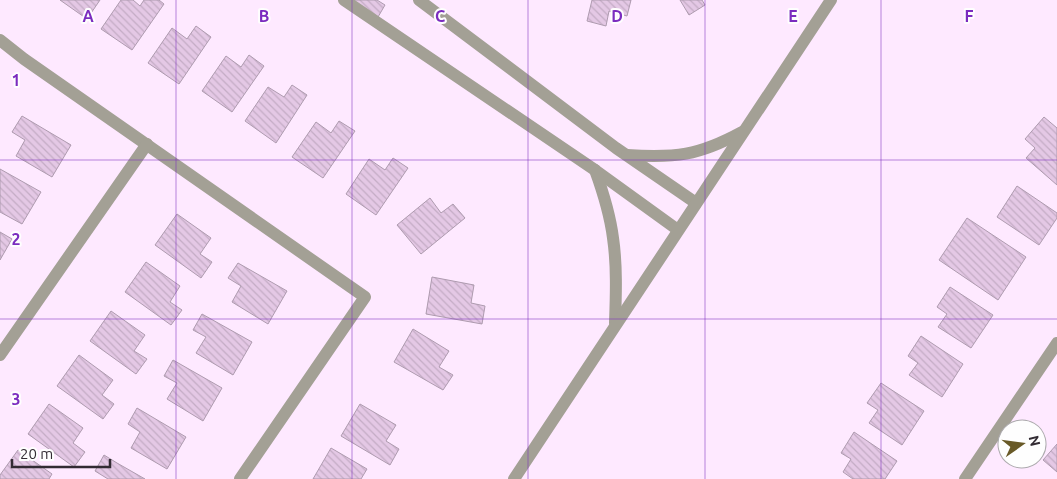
<svg xmlns="http://www.w3.org/2000/svg" width="1057" height="479" viewBox="0 0 1057 479" font-family="Ubuntu,sans-serif">
	<style>
		.building { fill: url(#building-back-hatch); stroke: #ae9baf }
		.lines { fill: none; stroke-linecap: round; stroke-linejoin: round }
		.street { stroke: #a3a095; stroke-width: 12 }
		.grid { fill: none; stroke: #7b2cbf; stroke-width: 1; stroke-opacity: 0.55 }
		.grid-label { font-size: 16px; text-anchor: middle; font-weight: bold; fill: #7b2cbf; stroke: #fefefe; stroke-width: 4; stroke-linejoin: round; paint-order: stroke }
	</style>
	<defs>
		<pattern id="building-back-hatch" width="6" height="6" patternUnits="userSpaceOnUse" patternTransform="scale(1.25)"><rect width="6" height="6" fill="#e4c8e5"/><path d="M-1 5l2 2M0 0l6 6M5-1l2 2" fill="none" stroke="#c4acc5"/></pattern>
	</defs>
	<rect width="100%" height="100%" fill="#fee9ff"/>
	<!-- building -->
	<g class="building">
		<path d="M60 0H100L87 19Z"/>
		<path d="M121 0H133L140 6 144 0H159L164 4 132 50 101 29Z"/>
		<path d="M350 0H377L385 5 378 17Z"/>
		<path d="M592 0H631L627 16 609 11 606 26 587 21Z"/>
		<path d="M680 0H702L705 5 689 15Z"/>
		<path d="M196 26 211 37 179 84 148 63 172 28 187 39Z"/>
		<path d="M249 55 264 66 232 112 202 91 226 56 241 67Z"/>
		<path d="M292 85 307 95 276 143 245 121 268 87 284 97Z"/>
		<path d="M22 116 71 145 52 177 16 156 25 140 12 132Z"/>
		<path d="M1044 117 1057 128V185L1026 158 1035 148 1025 139Z"/>
		<path d="M339 121 355 131 323 178 292 157 316 122 331 133Z"/>
		<path d="M393 158 408 168 376 215 346 194 369 159 385 170Z"/>
		<path d="M0 169 41 192 22 224 0 212Z"/>
		<path d="M1017 186 1057 213V218L1039 245 997 217Z"/>
		<path d="M430 198 441 213 453 204 465 218 421 254 397 225Z"/>
		<path d="M177 214 211 238 200 254 212 262 201 278 155 245Z"/>
		<path d="M967 218 1026 257 998 300 939 260Z"/>
		<path d="M0 232 12 239 0 260Z"/>
		<path d="M146 262 180 286 170 302 182 310 171 325 125 292Z"/>
		<path d="M238 263 287 291 268 324 232 302 241 286 228 278Z"/>
		<path d="M432 277 474 285 471 303 485 306 482 324 426 314Z"/>
		<path d="M950 287 993 315 971 348 938 327 947 314 937 307Z"/>
		<path d="M111 311 145 335 134 351 147 359 136 374 90 341Z"/>
		<path d="M202 314 252 342 233 375 196 353 206 337 193 330Z"/>
		<path d="M413 329 449 351 439 367 453 375 443 390 394 362Z"/>
		<path d="M921 336 963 364 942 397 909 375 918 363 908 356Z"/>
		<path d="M79 355 113 380 102 395 114 404 103 419 57 386Z"/>
		<path d="M173 360 222 388 203 421 167 399 177 383 164 376Z"/>
		<path d="M881 383 924 411 902 445 869 423 878 410 867 403Z"/>
		<path d="M49 404 83 428 73 443 85 452 74 467 28 434Z"/>
		<path d="M360 404 396 425 386 441 399 449 390 465 341 436Z"/>
		<path d="M137 408 186 437 167 469 131 448 140 432 128 424Z"/>
		<path d="M854 432 897 461 885 479H853L843 472 851 459 841 453Z"/>
		<path d="M1057 444V472L1043 460Z"/>
		<path d="M331 448 367 469 361 479H313Z"/>
		<path d="M18 450 52 474 49 479H0V475Z"/>
		<path d="M104 455 117 463 145 479H108L95 471Z"/>
	</g>
	<g class="lines">
		<!-- street -->
		<g class="street">
			<path d="M344 0 595 170 678 230"/>
			<path d="M419 0 616 148 696 203"/>
			<path d="M0 40 24 59 365 297 240 479"/>
			<path d="M627 155C675 158 698 156 742 132"/>
			<path d="M595 170C603 192 610 214 613 238 617 265 616 295 615 323"/>
			<path d="M0 355 147 144"/>
			<path d="M514 479 831 0"/>
			<path d="M965 479 1057 343"/>
		</g>
	</g>
	<!-- grid -->
	<path class="grid" d="M176 0V479M352 0V479M528 0V479M705 0V479M881 0V479M0 160H1057M0 319H1057"/>
	<g class="grid-label">
		<text x="88" y="22">A</text>
		<text x="264" y="22">B</text>
		<text x="440" y="22">C</text>
		<text x="617" y="22">D</text>
		<text x="793" y="22">E</text>
		<text x="969" y="22">F</text>
		<text x="16" y="86">1</text>
		<text x="16" y="245">2</text>
		<text x="16" y="405">3</text>
	</g>
	<!-- north arrow -->
	<g transform="translate(1022 444) rotate(76)"><circle r="24" fill="#fefefe" stroke="#acaaad"/>
	<path d="M0-4L9 19L0 12L-9 19Z" fill="#685927"/>
	<text y="-8" font-size="14" font-weight="bold" text-anchor="middle" fill="#322b33">N</text>
	</g>
	<!-- scale -->
	<path d="M12 459v8h98v-8" fill="none" stroke="#322b33" stroke-width="2.5"/>
	<text x="20" y="459" font-size="15" fill="#322b33" stroke="#fefefe" stroke-width="4" paint-order="stroke">20 m</text>
</svg>
